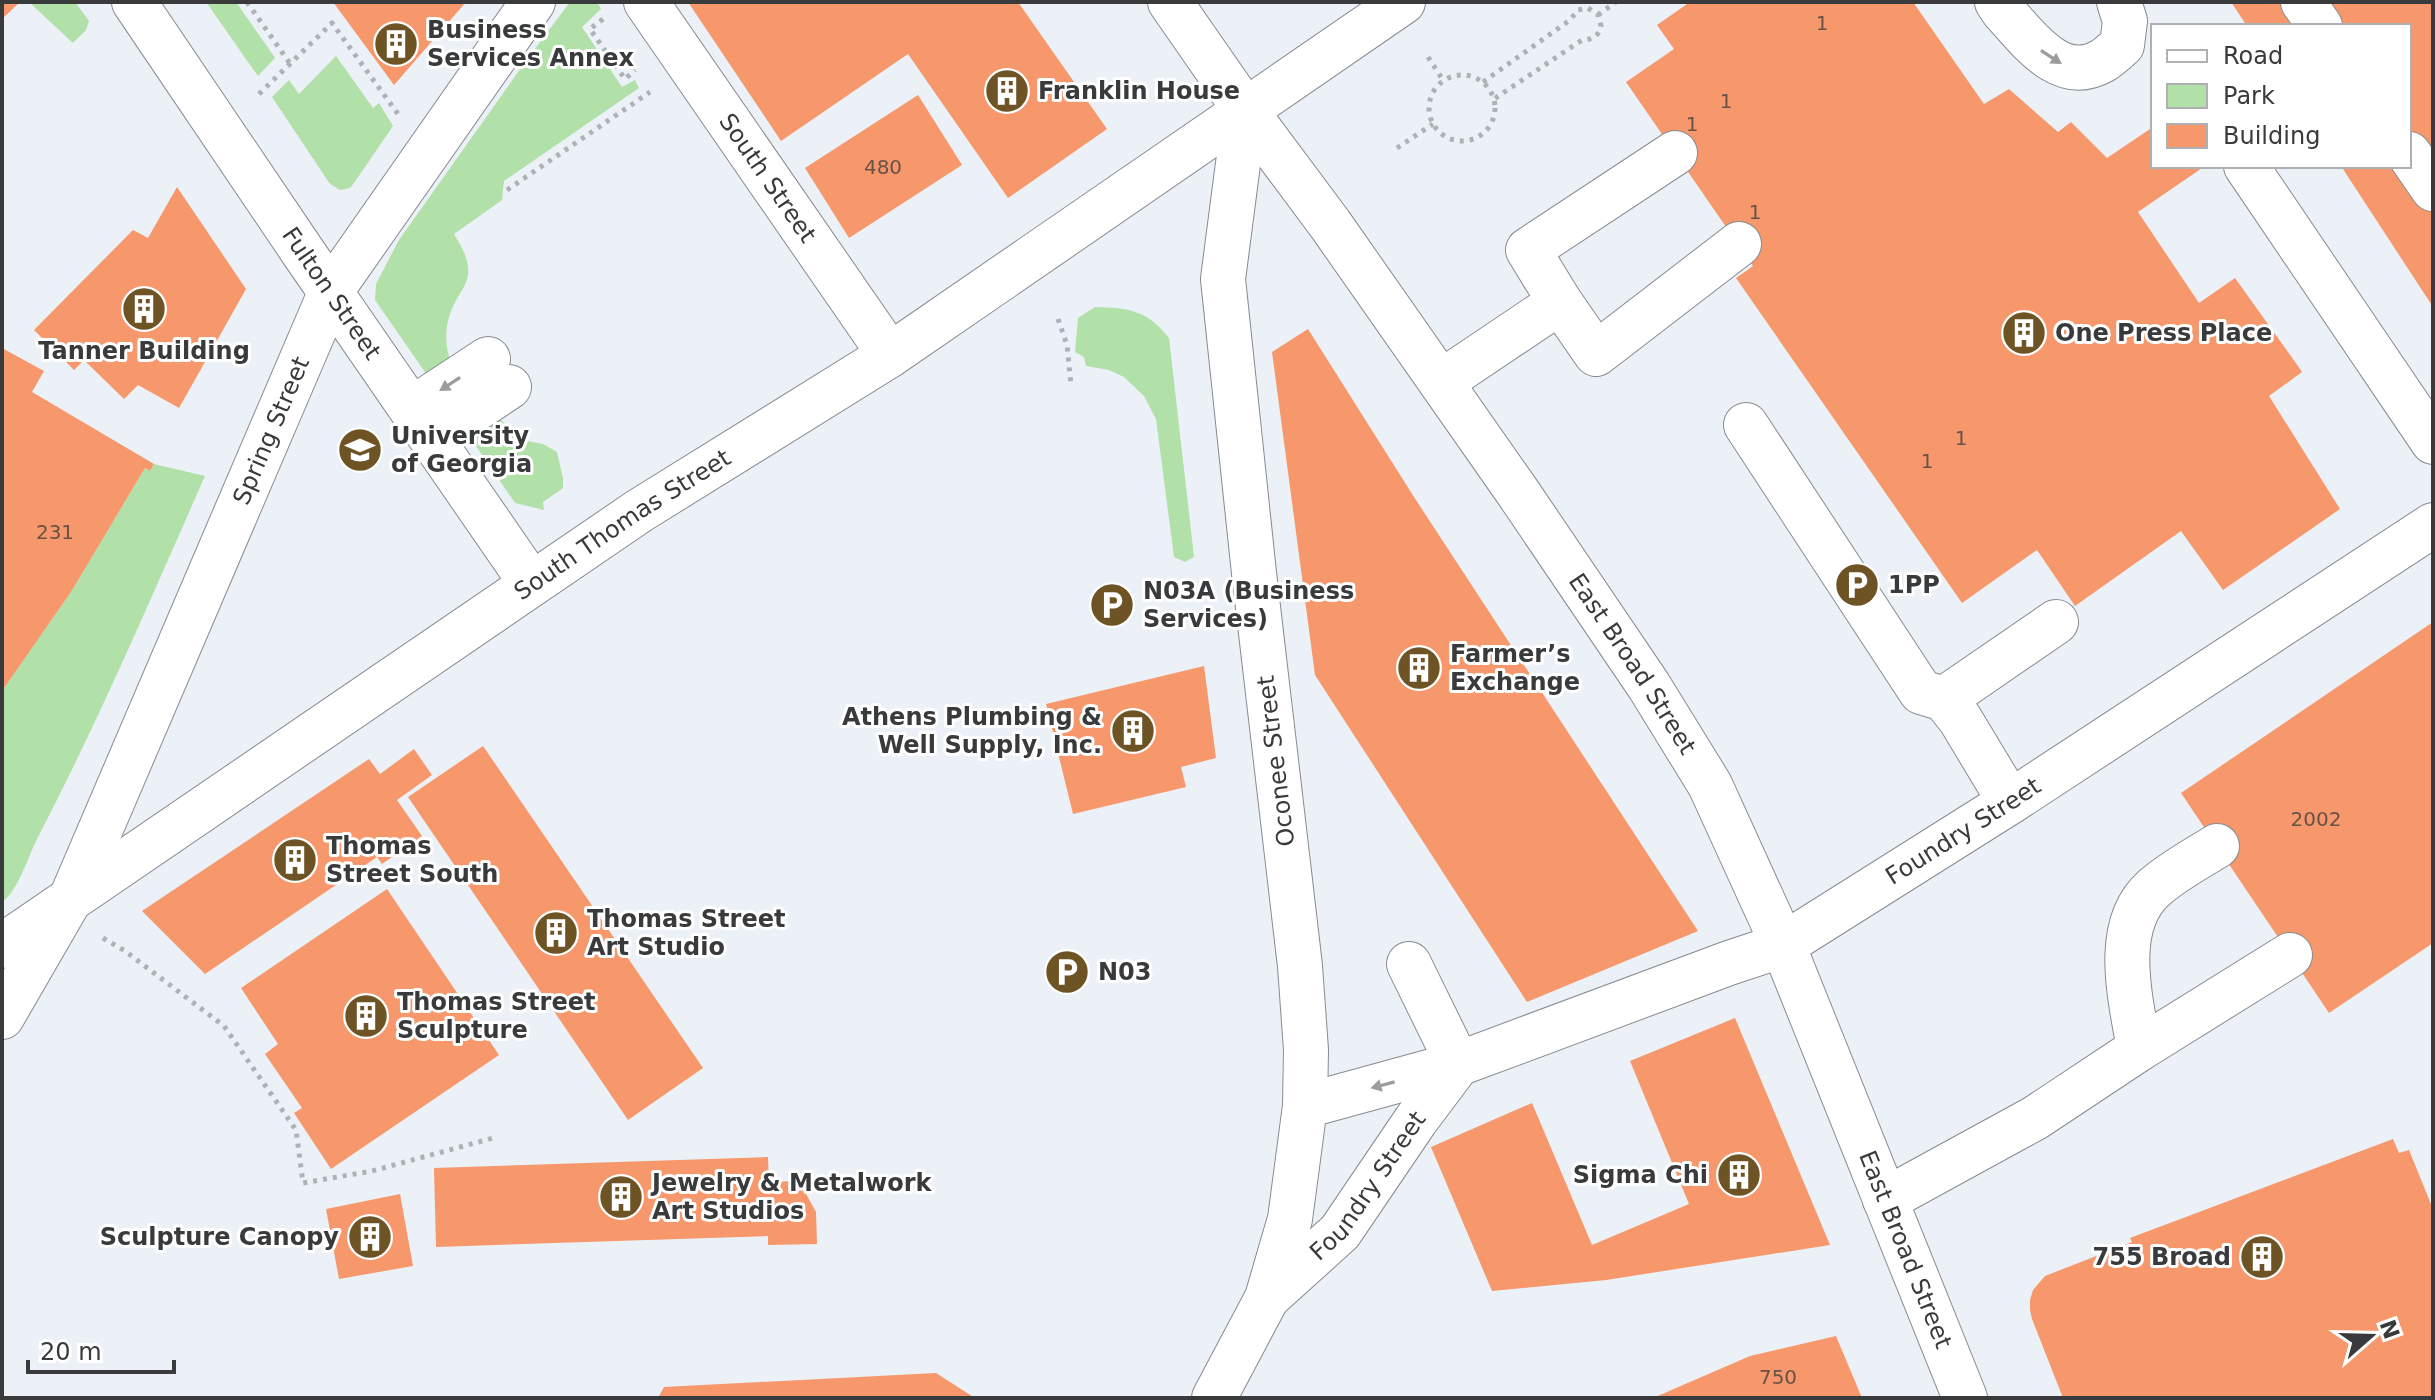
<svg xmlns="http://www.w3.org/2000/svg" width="2435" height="1400" viewBox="0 0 2435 1400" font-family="'DejaVu Sans',sans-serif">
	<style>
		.green { fill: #b1e0a9 }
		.building { fill: #f6986b }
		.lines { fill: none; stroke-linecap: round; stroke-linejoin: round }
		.minor-casing { stroke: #878b91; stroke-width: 46 }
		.major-casing { stroke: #878b91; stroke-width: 46 }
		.path { stroke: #aeb2b6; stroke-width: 5; stroke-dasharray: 4 6; stroke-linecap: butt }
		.minor { stroke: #fff; stroke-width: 44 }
		.major { stroke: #fff; stroke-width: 44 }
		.oneway { fill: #9c9c9e }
		.labels { text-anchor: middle; stroke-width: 6; stroke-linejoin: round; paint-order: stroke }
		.number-label { font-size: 20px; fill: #685248 }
		.poi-label { font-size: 24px; font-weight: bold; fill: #383a3c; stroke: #fff; text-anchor: start }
		.street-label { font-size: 24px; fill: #383a3c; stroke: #fff }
	</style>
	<rect width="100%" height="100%" fill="#ecf1f7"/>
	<!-- green -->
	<g class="green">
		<path d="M29 2H75L89 21 86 30 73 43Z"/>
		<path d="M206 2H236L275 58 258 76Z"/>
		<path d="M570 2 584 4 597 2 601 9 582 27 622 87 635 80 639 88 504 181 502 200 454 234C461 246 470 260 468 275 467 283 462 290 458 297 445 319 443 340 451 363L427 375 375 300 376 284 399 240 528 58Z"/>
		<path d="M336 56 373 108 379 103 393 126 354 183 350 188 340 190 330 184 272 97 289 80 299 94Z"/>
		<path d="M1095 307C1129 308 1147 310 1169 338L1194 557 1185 562 1174 557 1156 419 1144 396 1124 377 1109 370 1086 366 1084 357 1075 352 1078 318Z"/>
		<path d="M499 418 522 440 543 444 557 452 563 478V488L543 502 544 510 515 503 474 443 472 434Z"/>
		<path d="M154 464 205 476C151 598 99 720 37 839 28 857 18 891 2 902V691L71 592 145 468 150 471Z"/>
	</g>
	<!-- building -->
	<g class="building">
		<path d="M2 2H20L2 19Z"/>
		<path d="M333 2H466L394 85Z"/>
		<path d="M688 2H1018L1107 129 1008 198 908 54 781 141Z"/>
		<path d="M1690 2H1913L1984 104 2009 89 2058 132 2071 122 2107 158 2153 127V166H2205L2138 212 2199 303 2235 278 2298 366 2302 372 2269 396 2340 509 2223 590 2181 531 2075 606 2037 550 1962 603 1736 278 1753 266 1626 82 1674 49 1657 25Z"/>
		<path d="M2231 2H2433V307L2341 166H2409V26H2247Z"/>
		<path d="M918 95 962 165 849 238 805 168Z"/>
		<path d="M177 187 246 289 179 408 138 385 124 399 84 360 74 370 34 330 133 230 148 238Z"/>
		<path d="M1308 329 1414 497 1698 931 1527 1002 1315 675 1272 352Z"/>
		<path d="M2 348 44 371 32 392 154 464 150 471 145 468 71 592 2 691Z"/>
		<path d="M2433 622V943L2329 1013 2181 793Z"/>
		<path d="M1204 666 1216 758 1181 767 1186 787 1073 814 1046 704Z"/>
		<path d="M483 746 703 1068 628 1120 408 797Z"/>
		<path d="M414 749 432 775 397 800 422 836 382 864 377 857 205 974 142 911 369 759 380 774Z"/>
		<path d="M387 889 499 1055 331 1169 294 1113 302 1108 265 1054 278 1044 241 988Z"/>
		<path d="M1735 1018 1830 1245 1606 1280 1492 1291 1431 1147 1532 1103 1592 1245 1689 1204 1630 1061Z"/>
		<path d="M2393 1139 2399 1153 2409 1150 2433 1209V1398H2063L2032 1319 2030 1310V1300L2033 1290 2045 1276 2132 1242 2130 1238Z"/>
		<path d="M768 1157 769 1182 799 1181 816 1212 817 1244 768 1245V1236L436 1247 434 1168Z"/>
		<path d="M400 1194 413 1266 339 1279 326 1209Z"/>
		<path d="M1836 1336 1862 1398H1653L1750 1356Z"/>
		<path d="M936 1373 975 1398H658L664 1387Z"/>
	</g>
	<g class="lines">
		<!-- minor casing -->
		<g class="minor-casing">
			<g id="minor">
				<path id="s1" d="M134 2 305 255 531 583"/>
				<path id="s2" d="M646 2 890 355"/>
				<path d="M1997 2 2003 11C2028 38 2060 85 2102 61 2109 57 2116 50 2122 45L2125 21 2119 2"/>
				<path d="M2303 2 2320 26"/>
				<path id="s3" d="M1245 110 1330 224 1519 494 1649 686 1710 785 1783 945 1965 1398"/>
				<path d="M2409 154 2433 189"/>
				<path d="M2246 166 2433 442"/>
				<path d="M1560 302 1596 354 1739 244"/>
				<path d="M1441 382 1560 302 1528 250 1675 153"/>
				<path d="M412 409 488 359"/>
				<path d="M1746 425 1921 692 1944 699 1960 719 2010 802"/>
				<path d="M432 438 509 387"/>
				<path d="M1944 699 2056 622"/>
				<path d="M1409 964 1458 1064"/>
				<path id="s4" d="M2 1017 72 896 331 291 533 2"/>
				<path d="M2139 1049 2290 955"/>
				<path id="s5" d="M1305 1106 1458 1064 1729 963 1783 945 2010 802 2433 525"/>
				<path d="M1885 1200 2035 1118 2139 1049C2131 1000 2111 926 2154 888 2172 872 2196 859 2217 846"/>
				<path id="s6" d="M1267 1298 1340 1232 1416 1120 1458 1064"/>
			</g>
		</g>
		<!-- major casing -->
		<g class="major-casing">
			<g id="major">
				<path d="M1170 2 1245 110"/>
				<path id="s7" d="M2 946 639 511 890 355 1403 2"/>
				<path d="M1214 1398 1267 1298 1290 1219 1305 1106 1306 1050 1300 966 1254 573 1223 279 1245 110"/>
			</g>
		</g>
		<!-- path -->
		<g class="path">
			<path d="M247 2 291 65"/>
			<path d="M1598 15 1616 2"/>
			<path d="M603 19 590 29 625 79 635 70"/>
			<path d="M1428 57 1443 80"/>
			<circle cx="1462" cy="108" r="33"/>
			<path d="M1483 82 1570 20 1578 10 1588 8 1598 15 1601 26C1599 36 1592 40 1582 40L1494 99"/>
			<path d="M259 94 332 23 398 114"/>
			<path d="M1397 148 1433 124"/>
			<path d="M507 190 650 92"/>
			<path d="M1058 319 1067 345 1071 385"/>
			<path d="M103 938 125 951 224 1026 296 1130 303 1183 372 1171 497 1137"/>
		</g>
		<!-- minor -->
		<use href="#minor" class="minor"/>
		<!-- major -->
		<use href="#major" class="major"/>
	</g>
	<!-- one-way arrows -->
	<defs><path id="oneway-solid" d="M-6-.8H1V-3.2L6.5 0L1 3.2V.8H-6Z" transform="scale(2)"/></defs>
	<g class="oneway">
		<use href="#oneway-solid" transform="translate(2051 57) rotate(33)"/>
		<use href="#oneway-solid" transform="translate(450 384) rotate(147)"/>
		<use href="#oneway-solid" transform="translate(1383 1085) rotate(165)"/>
	</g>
	<!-- icons -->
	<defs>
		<g id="building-disc" transform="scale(2.3)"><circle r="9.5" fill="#6e5325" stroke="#fff"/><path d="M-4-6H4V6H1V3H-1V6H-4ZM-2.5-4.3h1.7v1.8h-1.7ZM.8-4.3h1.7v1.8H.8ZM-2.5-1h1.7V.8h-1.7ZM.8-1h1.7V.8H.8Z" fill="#fff"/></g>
		<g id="university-disc" transform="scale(2.3)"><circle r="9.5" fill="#6e5325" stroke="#fff"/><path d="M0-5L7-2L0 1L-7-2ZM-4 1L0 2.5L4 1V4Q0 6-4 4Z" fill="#fff"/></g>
		<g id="parking-disc" transform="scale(2.3)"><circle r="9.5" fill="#6e5325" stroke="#fff"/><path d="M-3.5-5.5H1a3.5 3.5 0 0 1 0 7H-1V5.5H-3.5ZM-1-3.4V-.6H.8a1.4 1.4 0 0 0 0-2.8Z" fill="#fff"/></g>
	</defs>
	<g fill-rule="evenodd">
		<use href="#building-disc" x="396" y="44"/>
		<use href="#building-disc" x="1007" y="91"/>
		<use href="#building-disc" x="144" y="309"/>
		<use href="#building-disc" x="2024" y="333"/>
		<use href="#university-disc" x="360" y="450"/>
		<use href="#parking-disc" x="1857" y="585"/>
		<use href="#parking-disc" x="1112" y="605"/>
		<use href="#building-disc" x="1419" y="668"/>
		<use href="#building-disc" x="1133" y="731"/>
		<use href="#building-disc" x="295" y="860"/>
		<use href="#building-disc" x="556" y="933"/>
		<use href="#parking-disc" x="1067" y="972"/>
		<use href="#building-disc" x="366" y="1016"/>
		<use href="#building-disc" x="1739" y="1175"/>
		<use href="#building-disc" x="621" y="1197"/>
		<use href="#building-disc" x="370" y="1237"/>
		<use href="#building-disc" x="2262" y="1257"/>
	</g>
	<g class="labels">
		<!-- number labels -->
		<g class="number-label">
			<text x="1822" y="30">1</text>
			<text x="1726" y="108">1</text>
			<text x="1692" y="131">1</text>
			<text x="883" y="174">480</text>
			<text x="1755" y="219">1</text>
			<text x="1961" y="445">1</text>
			<text x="1927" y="468">1</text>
			<text x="55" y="539">231</text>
			<text x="2316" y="826">2002</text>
			<text x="1778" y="1384">750</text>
		</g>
		<!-- poi labels -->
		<g class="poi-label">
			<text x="427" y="38">Business<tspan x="427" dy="28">Services Annex</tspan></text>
			<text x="1038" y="99">Franklin House</text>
			<text x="2055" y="341">One Press Place</text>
			<text x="144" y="359" text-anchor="middle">Tanner Building</text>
			<text x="391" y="444">University<tspan x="391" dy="28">of Georgia</tspan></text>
			<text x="1888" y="593">1PP</text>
			<text x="1143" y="599">N03A (Business<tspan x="1143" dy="28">Services)</tspan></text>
			<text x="1450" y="662">Farmer’s<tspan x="1450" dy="28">Exchange</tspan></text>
			<text x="1102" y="725" text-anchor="end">Athens Plumbing &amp;<tspan x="1102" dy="28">Well Supply, Inc.</tspan></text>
			<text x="326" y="854">Thomas<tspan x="326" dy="28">Street South</tspan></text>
			<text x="587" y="927">Thomas Street<tspan x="587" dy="28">Art Studio</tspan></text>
			<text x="1098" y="980">N03</text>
			<text x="397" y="1010">Thomas Street<tspan x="397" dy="28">Sculpture</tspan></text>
			<text x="1708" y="1183" text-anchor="end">Sigma Chi</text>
			<text x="652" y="1191">Jewelry &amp; Metalwork<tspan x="652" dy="28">Art Studios</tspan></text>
			<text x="339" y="1245" text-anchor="end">Sculpture Canopy</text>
			<text x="2231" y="1265" text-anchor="end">755 Broad</text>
		</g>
		<!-- street labels -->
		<g class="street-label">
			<text dy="8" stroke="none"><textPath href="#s2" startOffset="214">South Street</textPath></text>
			<text dy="8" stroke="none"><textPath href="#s1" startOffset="352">Fulton Street</textPath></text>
			<text dy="8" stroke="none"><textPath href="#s4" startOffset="646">Spring Street</textPath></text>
			<text dy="8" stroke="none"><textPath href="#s7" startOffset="750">South Thomas Street</textPath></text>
			<text dy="8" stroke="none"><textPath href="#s3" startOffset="676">East Broad Street</textPath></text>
			<text transform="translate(1276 761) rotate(-97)" y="8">Oconee Street</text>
			<text dy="8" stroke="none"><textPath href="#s5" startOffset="718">Foundry Street</textPath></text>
			<text dy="8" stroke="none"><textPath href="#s6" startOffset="152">Foundry Street</textPath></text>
			<text dy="8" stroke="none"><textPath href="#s3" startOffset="1324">East Broad Street</textPath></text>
		</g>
	</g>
	<!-- border -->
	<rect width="2435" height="1400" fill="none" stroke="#383a3c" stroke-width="8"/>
	<!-- legend -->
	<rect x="2151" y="24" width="260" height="144" fill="#ffffff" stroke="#afb0b1" stroke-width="2"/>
	<rect x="2167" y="50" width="40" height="12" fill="#ffffff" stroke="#afb0b1" stroke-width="2"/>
	<text x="2223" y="64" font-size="24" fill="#383a3c">Road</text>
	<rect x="2167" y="84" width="40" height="24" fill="#b1e0a9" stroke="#afb0b1" stroke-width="2"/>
	<text x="2223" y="104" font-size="24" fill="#383a3c">Park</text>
	<rect x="2167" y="124" width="40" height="24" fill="#f6986b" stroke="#afb0b1" stroke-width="2"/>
	<text x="2223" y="144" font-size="24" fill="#383a3c">Building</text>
	<!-- north arrow -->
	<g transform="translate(2371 1336) rotate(70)" stroke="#ffffff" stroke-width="6" paint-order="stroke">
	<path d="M0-6L14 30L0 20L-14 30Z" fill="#383a3c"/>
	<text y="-12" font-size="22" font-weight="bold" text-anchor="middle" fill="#383a3c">N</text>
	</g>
	<!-- scale -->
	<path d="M28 1360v12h146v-12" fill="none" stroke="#383a3c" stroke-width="4"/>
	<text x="40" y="1360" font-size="24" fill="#383a3c" stroke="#ffffff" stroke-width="6" paint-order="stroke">20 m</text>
</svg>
